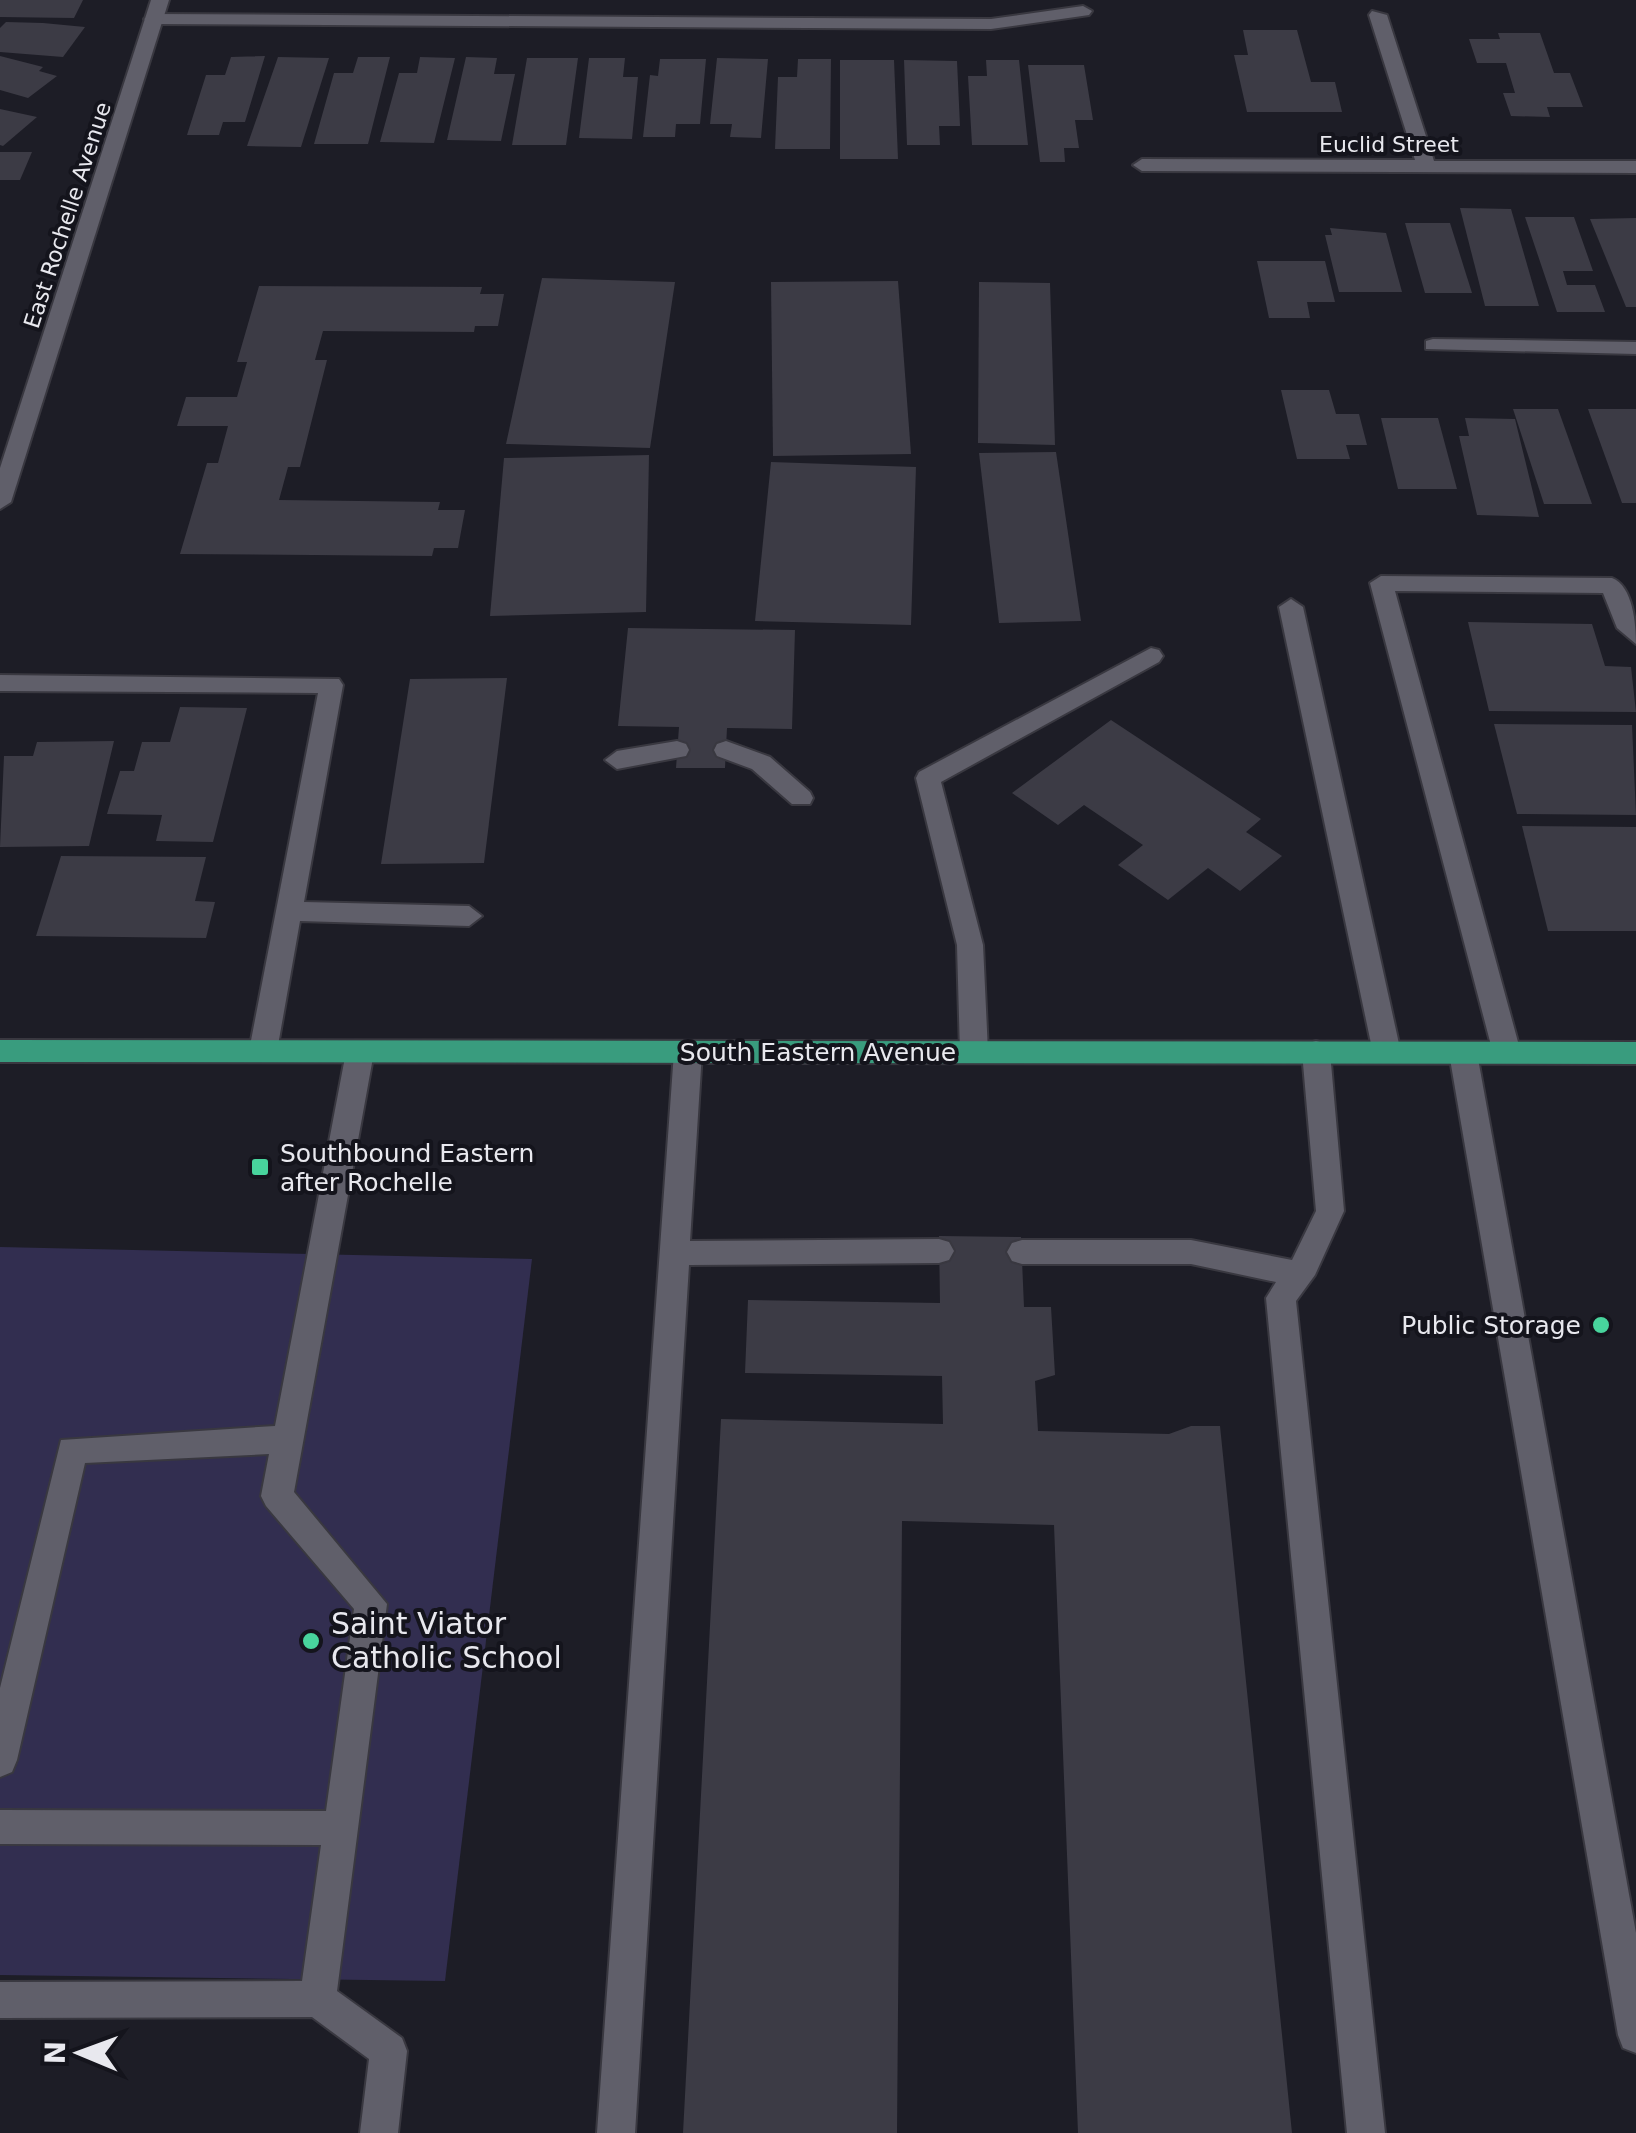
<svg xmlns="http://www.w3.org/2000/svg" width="1636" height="2133" viewBox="0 0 1636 2133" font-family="'DejaVu Sans',sans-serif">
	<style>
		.green { fill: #322e50 }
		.building { fill: #3c3b45 }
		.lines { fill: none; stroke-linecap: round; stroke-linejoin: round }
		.service-casing { stroke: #393840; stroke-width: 4 }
		.minor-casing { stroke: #393840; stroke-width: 4 }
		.tertiary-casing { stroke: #393840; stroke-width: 4 }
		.primary-casing { stroke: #393840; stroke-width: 4 }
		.service { fill: #605f6a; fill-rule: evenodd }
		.minor { fill: #605f6a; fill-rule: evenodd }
		.tertiary { fill: #605f6a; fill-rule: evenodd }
		.primary { fill: #399c7e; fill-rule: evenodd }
		.poi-dot { fill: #48d49d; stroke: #14141c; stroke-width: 4 }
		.labels { text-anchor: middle; stroke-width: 8; stroke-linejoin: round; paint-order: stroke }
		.far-street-label { font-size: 22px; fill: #e8e8ee; stroke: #14141c }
		.street-label { font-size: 25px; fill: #e8e8ee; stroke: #14141c }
		.poi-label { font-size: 25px; fill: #e8e8ee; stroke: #14141c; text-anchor: start }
		.near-poi-label { font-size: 30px; fill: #e8e8ee; stroke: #14141c; text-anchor: start }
	</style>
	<rect width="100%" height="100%" fill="#1d1d26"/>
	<!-- green -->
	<path class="green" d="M0 1247 532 1259 445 1981 0 1975Z"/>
	<!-- building -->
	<g class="building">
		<path d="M0 0H83L74 18 0 17Z"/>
		<path d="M6 22 43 23 85 27 63 57 0 52V28Z"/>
		<path d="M1243 30H1297L1311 82H1335L1342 112H1247L1234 55H1248Z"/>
		<path d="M1498 33H1540L1554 73H1570L1583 107H1547L1550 117 1511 116 1503 93H1515L1506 63H1477L1469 39H1500Z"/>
		<path d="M0 56 43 67 39 71 57 76 28 98 0 90Z"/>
		<path d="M265 56 245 122H223L219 135H187L206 75H225L231 57Z"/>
		<path d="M278 57 329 58 301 147 247 146Z"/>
		<path d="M358 57H390L368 144H314L334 73H353Z"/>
		<path d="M420 57 455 58 434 143 380 142 399 73H417Z"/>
		<path d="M466 57 497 58 494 74H515L501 141 447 140Z"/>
		<path d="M527 58H578L566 145H512Z"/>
		<path d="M589 58H625L623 77H638L632 139 579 138Z"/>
		<path d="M717 58 768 59 761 138 730 137 732 124H710Z"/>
		<path d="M660 59H706L700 124H676L675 137H643L650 75 658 76Z"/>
		<path d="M798 59H831L830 149H775L778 77H797Z"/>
		<path d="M840 60H894L898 159H840Z"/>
		<path d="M904 60 957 61 960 126H939L940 145H907Z"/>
		<path d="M986 60H1019L1028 145H972L968 76H987Z"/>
		<path d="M1028 65H1084L1093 120H1075L1079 148H1064L1065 162H1040Z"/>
		<path d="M0 109 37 117 3 146 0 145Z"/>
		<path d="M0 152H32L20 180H0Z"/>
		<path d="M1460 208 1511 209 1539 306H1485Z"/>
		<path d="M1525 217H1574L1593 271H1563L1567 285H1595L1605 312H1557Z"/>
		<path d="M1636 218V307H1626L1590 219Z"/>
		<path d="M1405 223H1450L1472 293H1425Z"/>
		<path d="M1330 228 1386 233 1402 292H1339L1325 235H1332Z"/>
		<path d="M1257 261H1325L1335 302H1307L1310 318H1269Z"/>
		<path d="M542 278 675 282 650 448 506 444Z"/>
		<path d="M898 281 911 454 773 456 771 282Z"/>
		<path d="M979 282 1050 283 1055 445 978 443Z"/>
		<path d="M259 286 482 287 480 294H504L498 326H475L474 332 323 331 315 360H327L300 467H288L279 500 440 502 438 510H465L458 548H434L432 556 180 554 207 463H218L228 426H177L186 397H237L247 362H237Z"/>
		<path d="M1281 390H1329L1336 414H1359L1367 445H1346L1350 459H1297Z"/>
		<path d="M1513 409H1558L1592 504H1544Z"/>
		<path d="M1588 409H1636V503H1622Z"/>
		<path d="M1381 418H1438L1457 489H1398Z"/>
		<path d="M1465 418 1515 419 1539 517 1477 515 1459 436H1469Z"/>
		<path d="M1056 452 1081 621 999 623 979 453Z"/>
		<path d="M649 455 646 612 490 616 504 458Z"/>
		<path d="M771 462 916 467 911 625 755 621Z"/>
		<path d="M1468 622 1592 624 1605 666 1631 667 1636 712 1489 711Z"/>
		<path d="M628 628 795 630 792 729 727 728 725 768H676L679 727 618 726Z"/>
		<path d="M507 678 484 863 381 864 410 679Z"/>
		<path d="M180 707 247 708 213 842 156 841 162 815 107 814 120 771H134L142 742H170Z"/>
		<path d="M1111 720 1261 819 1246 832 1282 856 1240 891 1208 868 1168 900 1118 865 1143 845 1084 805 1058 825 1012 793Z"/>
		<path d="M1494 724 1632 725 1636 815 1517 814Z"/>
		<path d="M114 741 89 846 0 847 4 756H33L37 742Z"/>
		<path d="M1522 826 1636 827V931H1548Z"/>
		<path d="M61 856 206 857 195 901 215 902 206 938 36 936Z"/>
		<path d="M939 1236 1021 1237 1024 1307H1051L1055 1375 1035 1381 1038 1431 1169 1434 1191 1426H1220L1292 2133H1078L1054 1525 902 1521 897 2133H683L721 1419 943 1424 942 1376 745 1373 748 1300 940 1303Z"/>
	</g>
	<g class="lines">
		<!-- service casing -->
		<g class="service-casing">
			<g id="service">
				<path d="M1381 576 1612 578C1633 586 1636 624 1636 644L1617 628 1603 593 1395 591 1521 1053 1517 1061H1497L1493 1053 1370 583Z"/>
				<path d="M1291 599 1303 607 1401 1053 1397 1061H1377L1373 1053 1279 607Z"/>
				<path d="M1151 648 1159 650 1163 656 1159 662 941 782 983 945 988 1052 984 1060H964L960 1052 957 945 916 778 919 772Z"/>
				<path d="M0 675 339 679 343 685 304 902 469 906 482 916 469 926 300 921 277 1051 273 1059H253L249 1051 318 693 0 691Z"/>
				<path d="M677 741 686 744 689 750 686 756 617 769 605 760 617 751Z"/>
				<path d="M726 741 770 757 810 792 813 798 810 804H792L752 769 717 756 714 750 717 744Z"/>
				<path d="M360 1041 370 1044 374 1052 294 1492 387 1604 337 1991 402 2038 407 2051 398 2133H360L369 2059 312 2017 0 2018V1982L302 1981 321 1845 0 1844V1810L326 1811 354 1609 266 1506 261 1496 269 1454 85 1463 17 1760 12 1772 0 1777V1688L61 1440 275 1426 346 1052 350 1044Z"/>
				<path d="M688 1041 698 1044 702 1052 690 1241 939 1239 949 1242 954 1251 949 1260 939 1263 689 1265 635 2133H597L674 1052 678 1044Z"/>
				<path d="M1316 1041 1326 1044 1330 1052 1344 1211 1315 1275 1296 1301 1385 2133H1347L1266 1298 1276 1282 1191 1264H1022L1012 1261 1007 1252 1012 1243 1022 1240H1191L1292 1260 1316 1211 1302 1052 1306 1044Z"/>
				<path d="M1463 1042 1473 1045 1477 1053 1636 1933V2053L1623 2048 1618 2035 1449 1053 1453 1045Z"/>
			</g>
		</g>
		<!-- minor casing -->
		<g class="minor-casing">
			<g id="minor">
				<path d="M1083 6 1092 11 1089 15 991 29 153 24 144 19 153 14 991 19Z"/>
				<path d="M1372 11 1387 15 1434 161H1636V173L1142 171 1133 165 1142 159 1415 160 1369 15Z"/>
				<path d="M1433 339 1636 342V354L1426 349V341Z"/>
			</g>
		</g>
		<!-- tertiary casing -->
		<g class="tertiary-casing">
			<path id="tertiary" d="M151 0H169L11 502 0 509V468Z"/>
		</g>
		<!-- primary casing -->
		<g class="primary-casing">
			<path id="primary" d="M0 1040 1636 1042V1064L0 1062Z"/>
		</g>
		<!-- service -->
		<use href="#service" class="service"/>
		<!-- minor -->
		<use href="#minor" class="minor"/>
		<!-- tertiary -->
		<use href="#tertiary" class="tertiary"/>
		<!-- primary -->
		<use href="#primary" class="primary"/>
	</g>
	<!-- markers -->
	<g class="poi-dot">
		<rect x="250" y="1157" width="20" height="20" rx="5"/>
		<circle cx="1601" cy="1325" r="10"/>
		<circle cx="311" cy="1641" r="10"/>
	</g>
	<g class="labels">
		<!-- far-street labels -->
		<g class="far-street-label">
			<text x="1389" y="152">Euclid Street</text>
			<text transform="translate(67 215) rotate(-72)" y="8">East Rochelle Avenue</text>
		</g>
		<!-- street labels -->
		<g class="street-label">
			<text x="818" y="1061">South Eastern Avenue</text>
		</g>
		<!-- poi labels -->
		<g class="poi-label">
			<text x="280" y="1162">Southbound Eastern<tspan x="280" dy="29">after Rochelle</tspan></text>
			<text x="1581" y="1334" text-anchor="end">Public Storage</text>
		</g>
		<!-- near-poi labels -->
		<g class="near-poi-label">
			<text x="331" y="1634">Saint Viator<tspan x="331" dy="34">Catholic School</tspan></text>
		</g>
	</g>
	<!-- north arrow -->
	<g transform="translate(80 2053) rotate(271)" stroke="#14141c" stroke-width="8" paint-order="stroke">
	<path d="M0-8L18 38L0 25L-18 38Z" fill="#e8e8ee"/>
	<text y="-15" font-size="28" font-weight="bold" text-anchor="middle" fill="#e8e8ee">N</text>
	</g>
</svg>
